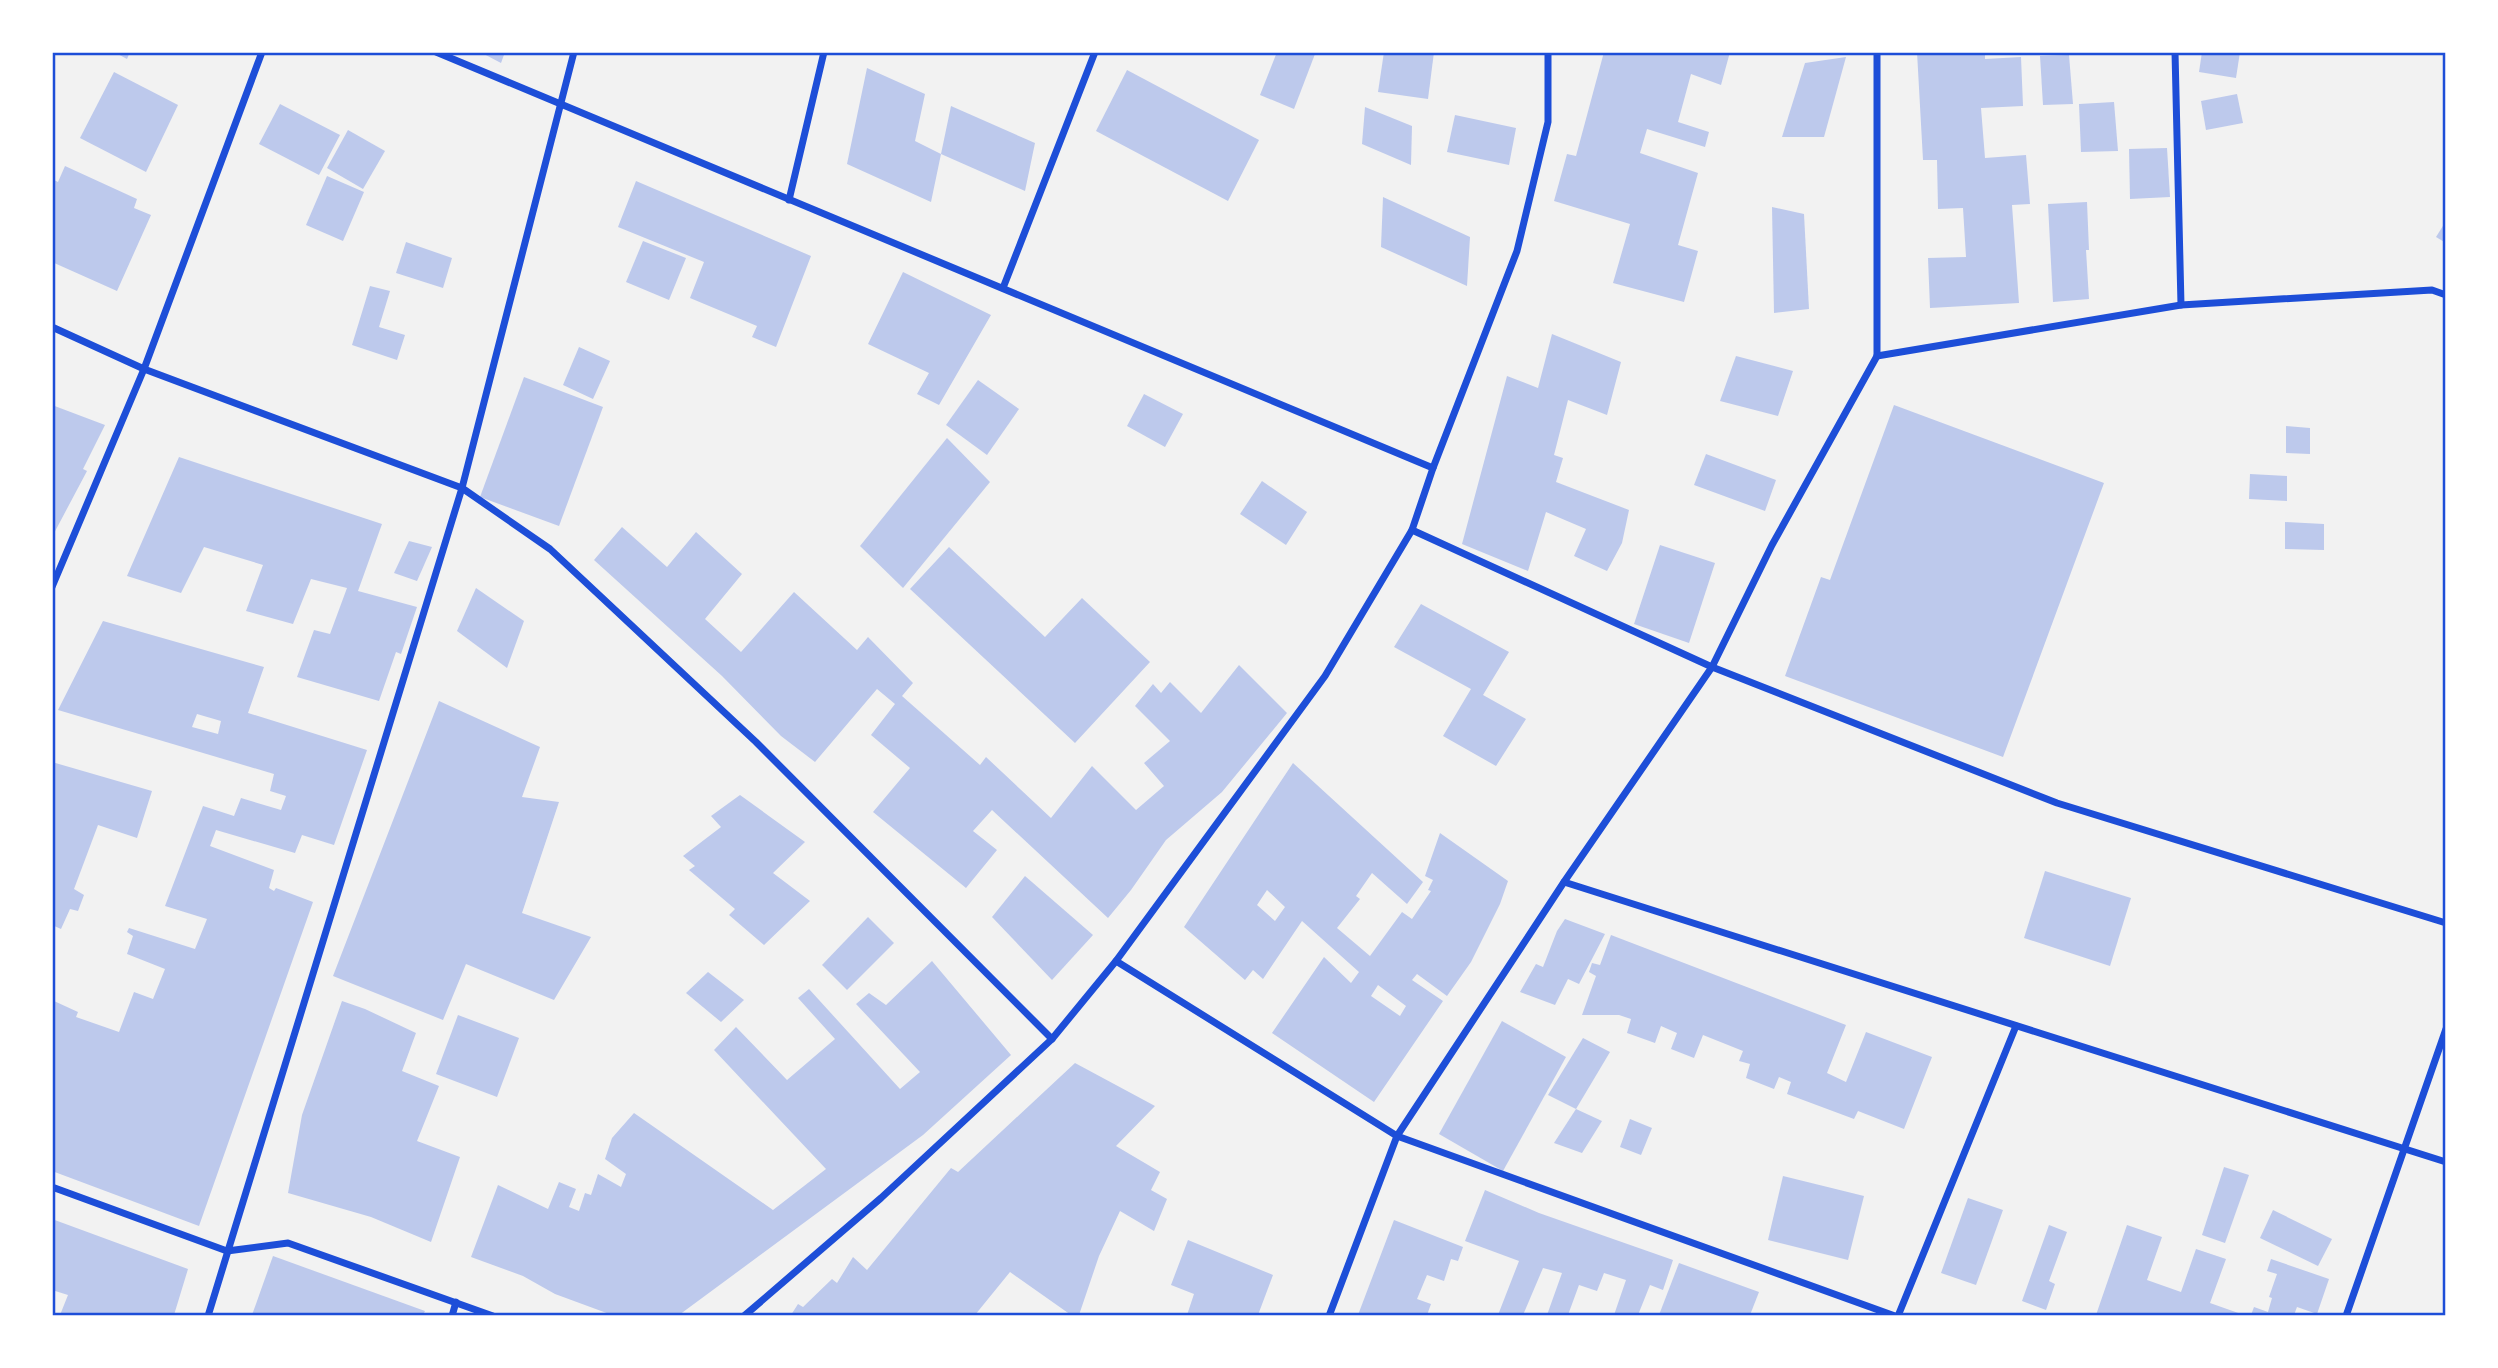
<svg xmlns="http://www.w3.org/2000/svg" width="2498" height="1368" viewBox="0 0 2498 1368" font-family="Manrope,sans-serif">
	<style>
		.building { fill: #bdc9ec; fill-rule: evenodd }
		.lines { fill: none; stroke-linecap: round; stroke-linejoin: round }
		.minor { stroke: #1d4ed8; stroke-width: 7 }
		.neatline { fill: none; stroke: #1d4ed8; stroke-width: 2.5 }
	</style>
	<rect width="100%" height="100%" fill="#f2f2f2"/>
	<!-- building -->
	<g class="building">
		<path d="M114 52H130L127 59Z"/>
		<path d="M480 52H505L501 63Z"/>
		<path d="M1277 52 1315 54 1294 109 1260 95Z"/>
		<path d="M1384 52H1434L1428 99 1378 92Z"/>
		<path d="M1604 52H1730L1721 85 1691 74 1678 122 1709 132 1705 147 1647 129 1640 153 1698 173 1678 245 1698 251 1684 302 1613 283 1630 224 1554 201 1567 154 1576 156Z"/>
		<path d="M1917 52H1985V59L2021 57 2023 106 1981 108 1985 158 2026 155 2030 204 2012 205 2019 303 1930 308 1928 258 1966 257 1963 208 1938 209 1937 160H1923Z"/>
		<path d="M2202 52H2240L2236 78 2199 72Z"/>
		<path d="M2069 55 2073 104 2043 105 2040 56Z"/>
		<path d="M1846 57 1824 137H1782L1805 63Z"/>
		<path d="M867 68 925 94 915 141 941 154 931 202 847 164Z"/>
		<path d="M1127 70 1259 140 1228 201 1096 131Z"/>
		<path d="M114 72 178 105 146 172 80 138Z"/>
		<path d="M2237 94 2243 123 2206 130 2201 101Z"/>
		<path d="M2114 102 2118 151 2081 152 2079 104Z"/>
		<path d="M280 104 340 135 319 175 259 144Z"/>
		<path d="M951 106 1035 143 1025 191 941 154Z"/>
		<path d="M1365 107 1412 126 1411 165 1362 144Z"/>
		<path d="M1455 115 1516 128 1509 165 1447 152Z"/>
		<path d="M348 130 385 151 363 189 327 168Z"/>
		<path d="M2167 148 2170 197 2130 199 2129 149Z"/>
		<path d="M65 166 137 199 134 208 151 215 117 291 52 262V179L58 182Z"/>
		<path d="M327 176 364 192 343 241 306 225Z"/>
		<path d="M636 181 811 256 776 347 752 337 757 326 690 298 704 262 618 227Z"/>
		<path d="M1383 197 1470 237 1467 286 1381 247Z"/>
		<path d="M2087 202 2089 250H2086L2089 299 2053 302 2048 204Z"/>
		<path d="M1772 207 1804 214 1809 309 1774 313Z"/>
		<path d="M2446 221V243L2436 237Z"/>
		<path d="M643 241 686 258 669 300 626 282Z"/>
		<path d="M406 242 452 258 443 288 396 273Z"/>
		<path d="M903 272 991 315 939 405 917 394 929 373 868 344Z"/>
		<path d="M370 286 390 291 379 327 405 335 397 360 352 345Z"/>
		<path d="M1552 334 1621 362 1607 415 1568 400 1554 455 1563 458 1556 482 1629 510 1622 543 1607 571 1574 556 1586 529 1546 512 1528 571 1462 544 1507 376 1538 388Z"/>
		<path d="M579 347 610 361 593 399 563 385Z"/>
		<path d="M1736 356 1793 371 1778 416 1720 401Z"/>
		<path d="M524 377 603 407 559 526 480 497Z"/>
		<path d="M978 380 1019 409 987 455 946 425Z"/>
		<path d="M1144 394 1183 414 1165 447 1127 426Z"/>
		<path d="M52 405 105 425 83 469 87 471 52 537Z"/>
		<path d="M1894 405 2104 483 2003 757 1785 676 1821 577 1830 580Z"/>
		<path d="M2286 426 2310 428V454L2286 453Z"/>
		<path d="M947 438 990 482 903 588 860 546Z"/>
		<path d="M1706 454 1776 480 1765 511 1694 485Z"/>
		<path d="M179 457 382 524 358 591 417 607 401 654 396 652 379 701 297 677 314 630 330 634 347 588 311 579 293 624 246 611 263 565 204 547 181 593 127 576Z"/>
		<path d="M2250 474 2287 476V501L2249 499Z"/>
		<path d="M1262 481 1307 512 1286 545 1240 514Z"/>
		<path d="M2285 522 2324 524V550L2285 549Z"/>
		<path d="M622 527 667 567 696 532 742 574 705 619 741 652 794 592 857 650 868 637 913 683 902 696 980 765 986 757 1051 818 1092 766 1136 810 1164 786 1144 763 1170 741 1135 706 1153 684 1161 693 1170 682 1201 713 1239 665 1287 713 1222 792 1166 840 1131 890 1108 918 992 810 973 831 997 850 966 888 873 812 910 768 871 735 895 704 877 689 815 762 781 736 722 676 594 560Z"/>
		<path d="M409 541 432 547 417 581 394 573Z"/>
		<path d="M1660 545 1715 563 1689 643 1634 624Z"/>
		<path d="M949 547 1045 637 1082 598 1150 662 1075 743 910 589Z"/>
		<path d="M476 588 524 621 507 668 457 631Z"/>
		<path d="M1421 604 1509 652 1483 695 1526 719 1496 766 1443 736 1471 689 1394 647Z"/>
		<path d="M103 621 264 667 248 713 367 750 334 845 302 835 295 853 216 830 210 846 274 870 269 888 274 891 276 888 313 902 199 1226 52 1171V1007L54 1001 78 1012 76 1017 119 1032 134 992 153 999 165 969 127 954 133 936 127 932 129 928 195 949 207 919 165 906 203 806 234 816 241 798 281 810 286 796 270 791 274 774 58 710ZM197 714 221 721 218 734 192 727Z"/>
		<path d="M439 701 540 747 522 797 559 802 522 913 591 937 554 1000 466 964 443 1020 333 976Z"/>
		<path d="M52 762 152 791 137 838 98 825 74 889 84 895 78 911 70 909 61 929 52 925Z"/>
		<path d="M1293 763 1423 882 1407 904 1372 873 1356 896 1360 899 1337 928 1370 956 1402 912 1412 919 1431 891 1428 890 1433 880 1425 876 1440 833 1508 881 1500 904 1471 962 1447 996 1417 974 1412 980 1443 1001 1374 1102 1272 1033 1324 957 1351 983 1359 972 1302 921 1263 979 1253 970 1245 980 1184 927ZM1267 890 1285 907 1275 921 1257 905ZM1378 985 1406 1006 1400 1016 1371 996Z"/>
		<path d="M740 795 805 842 773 873 810 901 764 945 729 915 735 909 689 870 695 866 683 856 721 827 711 816Z"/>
		<path d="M2045 871 2131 898 2110 966 2024 938Z"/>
		<path d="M1025 876 1093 935 1052 980 992 917Z"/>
		<path d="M868 917 894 943 847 990 822 965Z"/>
		<path d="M1565 919 1605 934 1579 984 1568 979 1555 1005 1520 992 1536 964 1543 967 1557 931Z"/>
		<path d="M1611 935 1846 1025 1827 1073 1846 1082 1866 1032 1932 1057 1904 1129 1858 1111 1854 1119 1787 1094 1791 1082 1779 1077 1774 1089 1746 1078 1750 1064 1739 1061 1743 1051 1703 1035 1694 1058 1671 1049 1677 1033 1661 1026 1655 1043 1627 1033 1631 1019 1619 1015H1582L1596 976 1589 972 1592 963 1600 965Z"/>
		<path d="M932 961 1011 1055 923 1135 679 1315H612L555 1294 523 1276 471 1257 498 1185 548 1209 559 1182 576 1189 569 1207 579 1211 585 1193 591 1195 598 1174 621 1187 626 1174 605 1159 612 1138 634 1113 773 1210 826 1169 714 1050 736 1027 787 1080 835 1039 798 998 809 989 900 1089 920 1072 856 1004 869 993 886 1005Z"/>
		<path d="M708 972 744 1000 721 1022 686 993Z"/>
		<path d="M342 1001 365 1009 416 1033 402 1071 439 1086 417 1141 460 1157 431 1242 371 1217 288 1193 302 1115Z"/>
		<path d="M458 1015 519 1038 497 1097 436 1074Z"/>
		<path d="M1502 1021 1566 1057 1503 1171 1439 1134Z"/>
		<path d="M1583 1038 1610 1052 1576 1109 1548 1095Z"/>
		<path d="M1075 1063 1155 1106 1116 1146 1160 1172 1151 1190 1167 1199 1154 1231 1120 1211 1099 1256 1079 1315H1071L1010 1272 975 1315H791L798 1304 803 1307 832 1279 837 1283 853 1257 867 1270 951 1168 958 1172Z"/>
		<path d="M1576 1109 1602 1121 1582 1153 1554 1143Z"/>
		<path d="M1630 1119 1652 1128 1641 1155 1620 1147Z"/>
		<path d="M2224 1167 2249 1175 2225 1243 2202 1235Z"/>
		<path d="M1783 1176 1864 1196 1848 1260 1768 1240Z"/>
		<path d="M1485 1190 1539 1213 1673 1260 1663 1290 1650 1285 1638 1315H1614L1626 1280 1604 1273 1597 1291 1579 1285 1568 1315H1547L1562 1273 1543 1268 1523 1315H1498L1519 1261 1465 1241Z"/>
		<path d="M1968 1198 2003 1210 1976 1285 1941 1273Z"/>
		<path d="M2273 1210 2332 1239 2318 1266 2260 1238Z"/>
		<path d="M52 1219 188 1269 174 1315H60L68 1295 52 1290Z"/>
		<path d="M1394 1220 1463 1247 1458 1261 1451 1259 1444 1281 1427 1275 1417 1299 1431 1304 1427 1315H1358Z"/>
		<path d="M2049 1225 2067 1232 2049 1281 2055 1284 2046 1310 2022 1301Z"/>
		<path d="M2127 1225 2162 1237 2147 1280 2181 1292 2196 1249 2226 1259 2210 1303 2244 1315H2096Z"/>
		<path d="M1188 1240 1273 1275 1258 1315H1187L1194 1294 1171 1285Z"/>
		<path d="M273 1256 425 1311 423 1315H252Z"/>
		<path d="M2271 1259 2329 1279 2317 1314 2297 1307 2294 1315H2251L2254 1307 2268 1312 2272 1298 2269 1297 2277 1274 2267 1271Z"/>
		<path d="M1679 1263 1759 1292 1750 1315H1659Z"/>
	</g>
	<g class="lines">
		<!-- minor -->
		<g class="minor">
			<path d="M436 52 1433 468"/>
			<path d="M2175 52 2181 305"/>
			<path d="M789 200 824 52"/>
			<path d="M1003 288 1095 52"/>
			<path d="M52 327 144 369 462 488 550 549 756 742 1052 1039"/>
			<path d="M1877 356 2181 305 2432 290 2446 295"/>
			<path d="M1412 530 1712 667 2057 803 2446 923"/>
			<path d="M52 587 144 369 262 52"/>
			<path d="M1564 882 2446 1162"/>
			<path d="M1116 961 1397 1136 1895 1316"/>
			<path d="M52 1187 227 1251 288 1243 493 1316"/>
			<path d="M208 1316 462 488 574 52"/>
			<path d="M452 1316 456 1302"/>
			<path d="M744 1316 881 1198 1052 1039 1116 961 1325 676 1412 530 1433 468 1517 251 1548 122V52"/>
			<path d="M1329 1316 1397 1136 1564 882 1712 667 1772 545 1877 356V52"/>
			<path d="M1898 1316 2016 1026"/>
			<path d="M2346 1316 2446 1029"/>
		</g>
	</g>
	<!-- border -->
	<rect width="2498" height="1368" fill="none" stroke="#ffffff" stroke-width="108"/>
	<rect x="54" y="54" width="2390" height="1260" class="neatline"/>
</svg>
